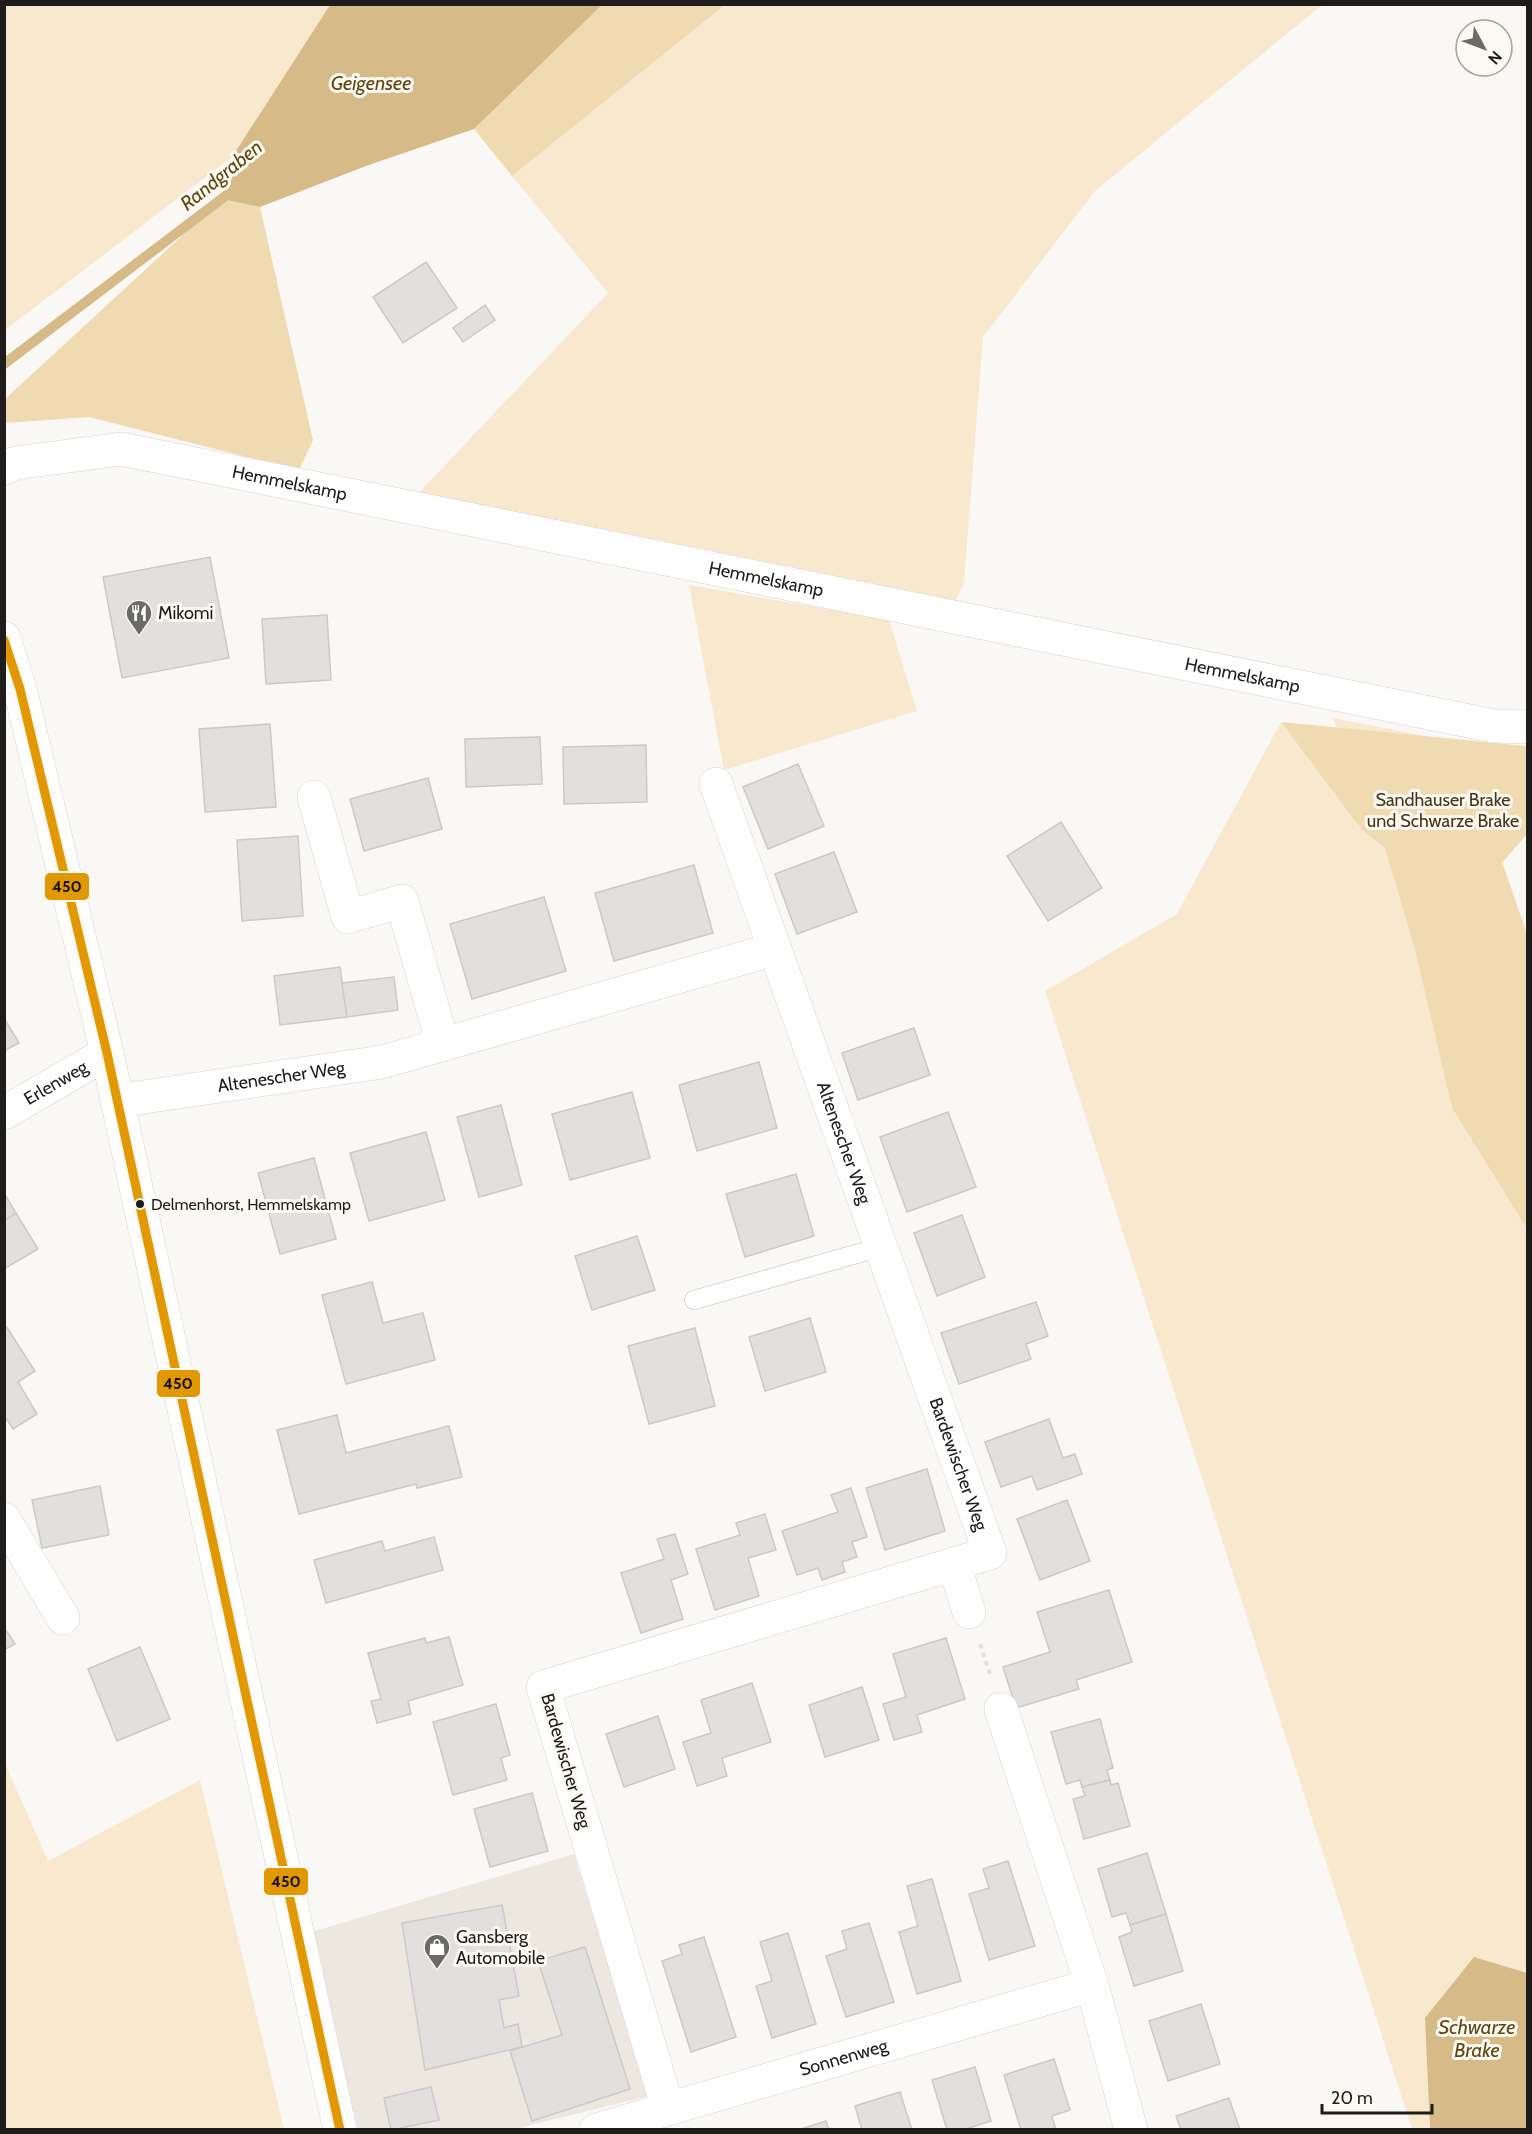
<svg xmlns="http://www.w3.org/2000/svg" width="1532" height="2134" viewBox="0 0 1532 2134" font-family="Cabin,sans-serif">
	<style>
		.built { fill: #ece7df }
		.green { fill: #f7e8ce }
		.forest { fill: #f0dab1 }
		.water { fill: #d6bb88 }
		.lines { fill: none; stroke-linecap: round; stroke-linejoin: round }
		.stream { stroke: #d6bb88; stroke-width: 10 }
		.building { fill: #e2e0de; stroke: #cbcac8; stroke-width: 1.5 }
		.lane-casing { stroke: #d7d5d3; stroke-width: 20 }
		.street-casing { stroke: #d7d5d3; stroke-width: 34 }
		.secondary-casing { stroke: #d7d5d3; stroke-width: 34 }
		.path { stroke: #e2e2e1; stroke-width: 4; stroke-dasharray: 4.5 4.5; stroke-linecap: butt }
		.lane { stroke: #fefefe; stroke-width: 18 }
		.street { stroke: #fefefe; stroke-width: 33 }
		.secondary { stroke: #fefefe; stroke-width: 33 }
		.bus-1-casing { stroke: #fcf9f3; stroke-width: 14 }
		.bus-1 { stroke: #e19803; stroke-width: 9 }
		.bus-dot { fill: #1e1d1b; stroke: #fcf9f3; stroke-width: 2 }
		.labels { text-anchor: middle; stroke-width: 6; stroke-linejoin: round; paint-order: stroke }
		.bus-label { font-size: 16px; fill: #1e1d1b; stroke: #fcf9f3; text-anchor: start }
		.street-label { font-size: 18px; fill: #1e1d1b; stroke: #fcf9f3 }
		.poi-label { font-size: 18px; fill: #1e1d1b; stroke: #fcf9f3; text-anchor: start }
		.park-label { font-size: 18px; fill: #463617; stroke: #fcf9f3 }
		.water-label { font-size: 20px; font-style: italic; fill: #60470f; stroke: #fcf9f3 }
		.line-badge { stroke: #fcf9f3; stroke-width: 2 }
		.pale-badge-label { font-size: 16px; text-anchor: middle; font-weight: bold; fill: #111 }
	</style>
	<rect width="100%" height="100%" fill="#faf8f5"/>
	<!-- built -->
	<path class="built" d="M574 1854 649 2096 514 2129H358L308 1933Z"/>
	<!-- green -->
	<g class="green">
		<path d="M5 5H330L232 157 5 330Z"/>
		<path d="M725 5H1322L1095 191 983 337 964 583 953 606 414 498 608 293 512 176Z"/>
		<path d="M689 585 889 620 917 711 724 770Z"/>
		<path d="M1333 718 1527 756 1498 850 1527 932V1217L1392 872 1415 950 1452 1108 1527 1229V2129H1412L1045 991 1177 914 1281 722 1361 829 1382 844Z"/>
		<path d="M5 1763 48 1861 200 1780 284 2129H5Z"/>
	</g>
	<!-- forest -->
	<g class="forest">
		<path d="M602 5H725L512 176 474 129Z"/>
		<path d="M222 199 260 207 313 440 299 470 89 417 5 423V399Z"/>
		<path d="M1281 722 1527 746V834L1502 863 1527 935V1229L1452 1108 1415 950 1385 848 1361 829Z"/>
	</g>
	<!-- water -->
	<g class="water">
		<path d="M330 5V4L602 5 474 129 366 166 260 207 222 199 232 157Z"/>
		<path d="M1474 1957 1527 1973V2129L1433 2130 1430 2127 1425 2018Z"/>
	</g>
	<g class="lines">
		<!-- stream -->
		<path class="stream" d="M4 364 232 191"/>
	</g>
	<!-- building -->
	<g class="building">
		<path d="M426 262 457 308 403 343 373 297Z"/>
		<path d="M485 305 495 320 463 342 453 328Z"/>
		<path d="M210 557 229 658 122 678 103 577Z"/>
		<path d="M327 615 331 680 266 684 262 619Z"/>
		<path d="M270 724 276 807 205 812 199 729Z"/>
		<path d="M540 737 542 784 466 787 465 739Z"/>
		<path d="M646 745 647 802 564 804 563 747Z"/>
		<path d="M798 764 824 826 768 849 743 787Z"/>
		<path d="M428 778 442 829 364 851 350 799Z"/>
		<path d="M1061 822 1102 888 1048 921 1007 856Z"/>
		<path d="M298 836 303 916 242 921 237 840Z"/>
		<path d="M834 852 857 912 797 934 775 874Z"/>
		<path d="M694 865 713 933 614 961 595 893Z"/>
		<path d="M544 897 566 971 472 999 450 924Z"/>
		<path d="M340 967 347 1017 280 1025 274 976Z"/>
		<path d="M394 977 398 1010 347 1017 342 983Z"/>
		<path d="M4 1018 19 1043 4 1051Z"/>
		<path d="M914 1028 930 1075 858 1100 842 1053Z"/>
		<path d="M759 1062 777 1128 697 1151 679 1085Z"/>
		<path d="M632 1092 650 1158 570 1180 552 1114Z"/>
		<path d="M501 1105 522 1185 479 1197 457 1117Z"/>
		<path d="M948 1112 976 1187 907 1212 880 1137Z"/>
		<path d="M426 1132 445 1200 369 1221 350 1153Z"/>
		<path d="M314 1158 336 1239 280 1254 258 1173Z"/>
		<path d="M796 1174 814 1236 745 1257 726 1194Z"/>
		<path d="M4 1193 16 1213 4 1221Z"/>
		<path d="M16 1213 38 1249 4 1269V1221Z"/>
		<path d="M962 1215 985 1277 937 1296 914 1233Z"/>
		<path d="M637 1236 655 1290 592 1310 575 1256Z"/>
		<path d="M372 1282 383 1323 423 1313 435 1360 346 1384 322 1295Z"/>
		<path d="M1036 1302 1048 1336 1026 1344 1031 1359 959 1384 941 1333Z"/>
		<path d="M810 1318 826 1372 765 1391 749 1337Z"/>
		<path d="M4 1323 35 1371 18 1382 37 1414 13 1429 4 1415Z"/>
		<path d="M695 1328 715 1406 649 1424 628 1346Z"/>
		<path d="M337 1415 346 1453 449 1426 462 1477 417 1488 416 1484 299 1514 277 1430Z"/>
		<path d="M1049 1419 1063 1458 1075 1454 1082 1474 1037 1490 1032 1476 1001 1487 985 1442Z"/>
		<path d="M927 1469 945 1531 885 1550 866 1488Z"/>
		<path d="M100 1486 109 1535 42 1548 32 1500Z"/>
		<path d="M851 1488 867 1537 852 1542 857 1557 842 1562 845 1572 822 1580 818 1568 797 1575 782 1531 838 1512 831 1495Z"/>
		<path d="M1067 1500 1090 1561 1040 1580 1017 1519Z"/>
		<path d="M765 1514 776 1550 748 1558 759 1596 715 1610 696 1549 740 1535 736 1523Z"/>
		<path d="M675 1534 688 1574 671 1580 683 1619 641 1633 621 1573 664 1559 657 1539Z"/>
		<path d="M434 1537 443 1570 326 1603 314 1560 382 1541 385 1551Z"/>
		<path d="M1109 1590 1132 1662 1076 1680 1079 1689 1016 1708 1003 1667 1050 1652 1037 1612Z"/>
		<path d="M4 1627 15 1644 4 1650Z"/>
		<path d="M449 1637 463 1685 408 1701 411 1714 377 1723 371 1701 381 1699 368 1653 425 1638 426 1643Z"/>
		<path d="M946 1638 965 1699 917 1715 922 1732 894 1740 883 1704 906 1697 893 1654Z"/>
		<path d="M140 1647 170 1719 117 1741 88 1669Z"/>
		<path d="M752 1683 771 1742 722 1758 727 1776 697 1786 683 1742 711 1733 701 1700Z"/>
		<path d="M862 1687 879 1740 825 1757 809 1705Z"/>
		<path d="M496 1704 510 1755 501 1758 507 1780 453 1795 433 1722Z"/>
		<path d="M658 1716 675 1769 624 1787 606 1734Z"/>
		<path d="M1100 1719 1113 1768 1107 1770 1110 1780 1082 1787 1080 1780 1066 1784 1051 1732Z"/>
		<path d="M1110 1780 1111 1785 1118 1783 1130 1826 1084 1839 1073 1799 1085 1796 1082 1787Z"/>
		<path d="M532 1793 548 1851 490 1867 474 1809Z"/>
		<path d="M1147 1853 1166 1914 1130 1925 1126 1913 1112 1917 1098 1869Z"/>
		<path d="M1008 1861 1035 1946 989 1960 969 1894 989 1888 983 1869Z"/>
		<path d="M932 1879 961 1981 917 1994 899 1932 918 1926 907 1886Z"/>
		<path d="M502 1905 519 1996 499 2000 504 2028 518 2024 522 2047 425 2070 402 1923Z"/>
		<path d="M1166 1914 1183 1971 1134 1986 1119 1937 1132 1932 1130 1925Z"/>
		<path d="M869 1923 894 2002 846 2017 826 1956 847 1949 842 1931Z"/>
		<path d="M788 1933 816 2024 772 2038 756 1986 772 1981 760 1942Z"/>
		<path d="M704 1937 736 2037 691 2052 662 1961 682 1954 679 1945Z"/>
		<path d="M585 1947 630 2089 532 2121 510 2051 562 2035 538 1961Z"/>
		<path d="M1201 2004 1220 2064 1168 2081 1149 2021Z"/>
		<path d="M1054 2059 1070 2110 1052 2116 1056 2130H1021L1004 2075Z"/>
		<path d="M975 2067 991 2121 963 2130H947L932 2080Z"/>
		<path d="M431 2087 439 2120 391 2130 384 2098Z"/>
		<path d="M900 2092 912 2130H862L855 2106Z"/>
		<path d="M1229 2098 1240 2130H1181L1176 2116Z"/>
		<path d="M826 2121 829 2130H798Z"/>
	</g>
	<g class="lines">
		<!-- lane casing -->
		<g class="lane-casing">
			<path id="lane" d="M694 1300 881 1247"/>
		</g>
		<!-- street casing -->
		<g class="street-casing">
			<g id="street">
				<path id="s1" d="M4 468 16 463 121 449 1494 726 1528 727"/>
				<path id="s2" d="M716 784 990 1553 954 1564 969 1612"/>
				<path d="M314 797 348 917 402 901 443 1045"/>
				<path id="s3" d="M117 1101 382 1062 775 949"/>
				<path id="s4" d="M4 1113 107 1053"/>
				<path d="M4 1519 63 1618"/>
				<path d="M1001 1709 1092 1985"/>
				<path d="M668 2109 543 1687 954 1564"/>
				<path id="s5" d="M596 2130 1092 1985 1131 2130"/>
			</g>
		</g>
		<!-- secondary casing -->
		<g class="secondary-casing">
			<path id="secondary" d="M4 638 20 689 107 1053 340 2130"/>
		</g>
		<!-- path -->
		<path class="path" d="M980 1644 991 1677"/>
		<!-- lane -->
		<use href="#lane" class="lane"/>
		<!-- street -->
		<use href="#street" class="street"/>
		<!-- secondary -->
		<use href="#secondary" class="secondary"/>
		<!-- bus-1 casing -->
		<g class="bus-1-casing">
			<path id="bus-1" d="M4 640 20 689 107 1053 340 2130"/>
		</g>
		<!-- bus-1 -->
		<use href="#bus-1" class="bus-1"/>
	</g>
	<!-- icons -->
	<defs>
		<g id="restaurant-pin" transform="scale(1.35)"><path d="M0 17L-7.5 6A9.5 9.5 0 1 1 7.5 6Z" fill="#6b6a67" stroke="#fcf9f3"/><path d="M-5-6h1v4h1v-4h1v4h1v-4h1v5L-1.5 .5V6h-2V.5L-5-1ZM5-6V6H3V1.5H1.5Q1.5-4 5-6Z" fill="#fff"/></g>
		<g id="shop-pin" transform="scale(1.35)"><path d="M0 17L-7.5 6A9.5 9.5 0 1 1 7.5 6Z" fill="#6b6a67" stroke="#fcf9f3"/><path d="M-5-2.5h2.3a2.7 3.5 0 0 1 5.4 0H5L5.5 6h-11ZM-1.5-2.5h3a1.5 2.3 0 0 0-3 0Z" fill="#fff"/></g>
	</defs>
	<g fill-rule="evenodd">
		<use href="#restaurant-pin" x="139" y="613"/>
		<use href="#shop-pin" x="437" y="1947"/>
	</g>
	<!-- markers -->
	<circle class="bus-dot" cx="140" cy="1204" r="5"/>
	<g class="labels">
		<!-- bus labels -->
		<g class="bus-label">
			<text x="151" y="1210">Delmenhorst, Hemmelskamp</text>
		</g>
		<!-- street labels -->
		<g class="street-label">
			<text dy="6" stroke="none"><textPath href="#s1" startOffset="291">Hemmelskamp</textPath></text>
			<text dy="6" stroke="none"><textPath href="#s1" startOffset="777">Hemmelskamp</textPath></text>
			<text dy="6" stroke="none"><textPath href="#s1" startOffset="1263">Hemmelskamp</textPath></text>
			<text dy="6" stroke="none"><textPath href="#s3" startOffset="166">Altenescher Weg</textPath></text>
			<text dy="6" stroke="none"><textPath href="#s4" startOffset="60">Erlenweg</textPath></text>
			<text dy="6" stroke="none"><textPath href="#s2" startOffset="381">Altenescher Weg</textPath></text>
			<text dy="6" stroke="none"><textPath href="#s2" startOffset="722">Bardewischer Weg</textPath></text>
			<text transform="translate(566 1761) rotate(74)" y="6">Bardewischer Weg</text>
			<text dy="6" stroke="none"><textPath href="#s5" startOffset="258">Sonnenweg</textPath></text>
		</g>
		<!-- poi labels -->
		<g class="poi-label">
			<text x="158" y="619">Mikomi</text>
			<text x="456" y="1943">Gansberg<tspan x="456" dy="21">Automobile</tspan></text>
		</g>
		<!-- park labels -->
		<g class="park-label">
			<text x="1443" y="806">Sandhauser Brake<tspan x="1443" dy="21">und Schwarze Brake</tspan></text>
		</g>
		<!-- water labels -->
		<g class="water-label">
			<text x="371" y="90">Geigensee</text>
			<text transform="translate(221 175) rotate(-39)" y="7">Randgraben</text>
			<text x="1477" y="2034">Schwarze<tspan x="1477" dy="23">Brake</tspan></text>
		</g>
	</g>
	<g class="line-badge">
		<rect x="44" y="872" width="46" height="29" rx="6" fill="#e19803"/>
		<rect x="156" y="1369" width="45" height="29" rx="6" fill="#e19803"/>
		<rect x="263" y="1867" width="46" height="29" rx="6" fill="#e19803"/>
	</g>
	<g class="pale-badge-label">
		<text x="67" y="892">450</text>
		<text x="178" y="1389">450</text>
		<text x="286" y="1887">450</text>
	</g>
	<!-- border -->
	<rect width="1532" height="2134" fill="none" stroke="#1e1d1b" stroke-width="12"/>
	<!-- north arrow -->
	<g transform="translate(1484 48) rotate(131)"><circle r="28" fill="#fcf9f3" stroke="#a3a19d" stroke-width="1.5"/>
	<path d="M0-4.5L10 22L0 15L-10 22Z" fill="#6b6a67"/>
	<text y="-9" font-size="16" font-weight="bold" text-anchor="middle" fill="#1e1d1b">N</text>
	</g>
	<!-- scale -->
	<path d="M1322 2104v9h110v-9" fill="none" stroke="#1e1d1b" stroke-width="3"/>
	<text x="1331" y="2104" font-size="18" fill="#1e1d1b" stroke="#fcf9f3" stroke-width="4.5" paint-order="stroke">20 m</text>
</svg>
